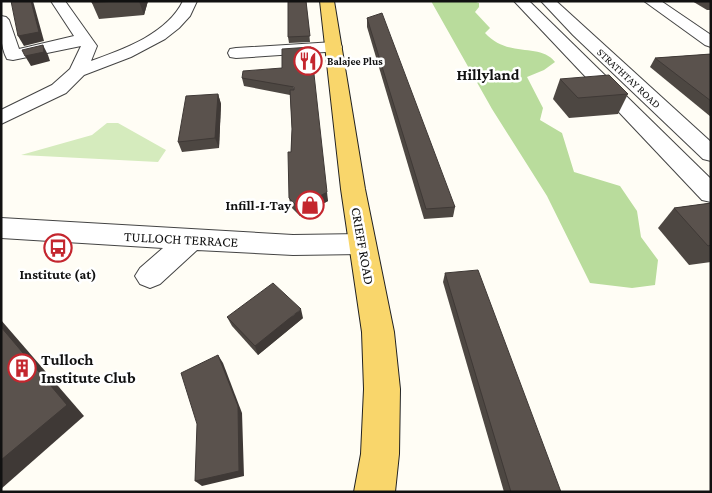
<svg xmlns="http://www.w3.org/2000/svg" width="712" height="493" viewBox="0 0 712 493" font-family="'Crimson Pro',serif">
	<style>
		.green { fill: #d5ebbd }
		.forest { fill: #b9dc9c }
		.lines { fill: none; stroke-linecap: round; stroke-linejoin: round }
		.minor-casing { stroke: #444; stroke-width: 2 }
		.major-casing { stroke: #222; stroke-width: 2 }
		.minor { fill: #fff; fill-rule: evenodd }
		.major { fill: #f9d66b; fill-rule: evenodd }
		.wall { fill: #4d4742 }
		.shaded-wall { fill: #3f3936 }
		.building { fill: #5a524d; stroke: #3f3936 }
		.labels { text-anchor: middle; stroke-width: 5; stroke-linejoin: round; paint-order: stroke }
		.far-poi-label { font-size: 11px; font-weight: bold; fill: #111; stroke: #fff; text-anchor: start }
		.far-street-label { font-size: 11px; fill: #111; stroke: #fff }
		.poi-label { font-size: 14px; font-weight: bold; fill: #111; stroke: #fff; text-anchor: end }
		.street-label { font-size: 14px; fill: #111; stroke: #fff }
		.far-district-label { font-size: 16px; font-weight: bold; fill: #111; stroke: #fff }
		.near-poi-label { font-size: 16px; font-weight: bold; fill: #111; stroke: #fff; text-anchor: start }
	</style>
	<rect width="100%" height="100%" fill="#fffdf5"/>
	<!-- green -->
	<path class="green" d="M107 123H118L166 150 158 162 21 155 92 135Z"/>
	<!-- forest -->
	<path class="forest" d="M431 1H473L479 3V7L475 12 490 28 485 33C509 59 540 42 555 62L544 70 527 77 543 108 540 120 562 133 574 172 620 186 637 211 641 237 658 260 655 285 632 288 590 283 547 196 492 109Z"/>
	<g class="lines">
		<!-- minor casing -->
		<g class="minor-casing">
			<g id="minor">
				<path d="M51 1H65L97 46 91 61C124 49 167 34 183 1H197L190 16 179 28 165 39 131 57 84 75 66 93 1 124V110L52 85 70 69 81 46 13 60 7 59C0 46 1 30 1 16L6 17 9 20 19 49 74 36Z"/>
				<path d="M514 1H529L711 179V202L702 200Z"/>
				<path d="M541 1H556L711 142V161L703 159 573 35Z"/>
				<path d="M644 1H661L711 35V47L705 45Z"/>
				<path d="M334 42 340 43 342 47 340 51 236 58 230 57 228 53 230 49 236 48Z"/>
				<path d="M1 218 293 235 362 234 372 237 376 244 372 251 362 254 293 255 197 250 160 284 150 288 140 284 135 276 140 268 163 248 1 238Z"/>
			</g>
		</g>
		<!-- major casing -->
		<g class="major-casing">
			<path id="major" d="M320 1H334L365 189 394 332 400 389 399 454 395 492H354L361 454 364 389 362 332 341 189Z"/>
		</g>
		<!-- minor -->
		<use href="#minor" class="minor"/>
		<!-- major -->
		<use href="#major" class="major"/>
	</g>
	<!-- wall -->
	<g class="wall">
		<path d="M92 1H148L144 15 99 19 92 3Z"/>
		<path d="M306 1 310 42 289 43 288 37Z"/>
		<path d="M692 1H711V10H707Z"/>
		<path d="M367 18 455 207 453 217 424 219 367 27Z"/>
		<path d="M282 49 328 201 300 216 291 207 289 198 292 129 290 95 244 86 242 78 282 68Z"/>
		<path d="M711 54V117L650 67 655 58Z"/>
		<path d="M560 79 628 94 618 114 569 118 553 99Z"/>
		<path d="M218 94 221 104 219 148 182 152 178 142Z"/>
		<path d="M711 203V262L689 265 658 228 674 208Z"/>
		<path d="M445 273 561 492H504L443 282Z"/>
		<path d="M227 317 303 318 258 355 232 326Z"/>
	</g>
	<!-- shaded-wall -->
	<g class="shaded-wall">
		<path d="M31 1H33L44 41 24 46 18 36Z"/>
		<path d="M139 1H148L144 15Z"/>
		<path d="M43 45 48 55 50 61 31 66 25 56Z"/>
		<path d="M218 94 221 104 219 148 215 138Z"/>
		<path d="M327 192 328 201 300 216 299 208Z"/>
		<path d="M301 309 303 318 258 355 255 346Z"/>
		<path d="M1 320 84 416 1 489Z"/>
		<path d="M218 355 223 363 242 413 244 476 202 486 195 481Z"/>
	</g>
	<!-- building -->
	<g class="building">
		<path d="M11 1H31L39 32 18 36Z"/>
		<path d="M92 1H114L92 3Z"/>
		<path d="M288 1H306L310 36 288 37Z"/>
		<path d="M382 13 455 207 426 209 367 18Z"/>
		<path d="M43 45 44 52 25 56 22 50Z"/>
		<path d="M311 47 327 192 299 208 289 198 288 152H291L292 129 290 90H294V87L242 78 243 71 282 68V49Z"/>
		<path d="M711 54V101L655 58Z"/>
		<path d="M609 75 628 94 578 98 560 79Z"/>
		<path d="M218 94 215 138 178 142 186 96Z"/>
		<path d="M711 203V245L708 246 674 208Z"/>
		<path d="M478 270 561 492H511L445 273Z"/>
		<path d="M273 283 301 309 255 346 227 317Z"/>
		<path d="M1 327 67 405 1 460Z"/>
		<path d="M218 355 238 406 239 471 195 481 197 424 181 373Z"/>
	</g>
	<!-- icons -->
	<defs>
		<g id="restaurant-ring" transform="scale(1.4375)"><circle r="9.5" fill="#fff" stroke="#c4262e" stroke-width="1.5"/><path d="M-5-6h1v4h1v-4h1v4h1v-4h1v5L-1.5 .5V6h-2V.5L-5-1ZM5-6V6H3V1.5H1.5Q1.5-4 5-6Z" fill="#c4262e"/></g>
		<g id="shop-ring" transform="scale(1.4375)"><circle r="9.5" fill="#fff" stroke="#c4262e" stroke-width="1.5"/><path d="M-5-2.5h2.3a2.7 3.5 0 0 1 5.4 0H5L5.5 6h-11ZM-1.5-2.5h3a1.5 2.3 0 0 0-3 0Z" fill="#c4262e"/></g>
		<g id="bus-ring" transform="scale(1.4375)"><circle r="9.5" fill="#fff" stroke="#c4262e" stroke-width="1.5"/><path d="M-5-6H5V4H4V6H2V4H-2V6H-4V4H-5ZM-3.5-4V0h7V-4ZM-3.5 1.2v1.5H-2V1.2ZM2 1.2v1.5H3.5V1.2Z" fill="#c4262e"/></g>
		<g id="building-ring" transform="scale(1.4375)"><circle r="9.5" fill="#fff" stroke="#c4262e" stroke-width="1.5"/><path d="M-4-6H4V6H1V3H-1V6H-4ZM-2.5-4.3h1.7v1.8h-1.7ZM.8-4.3h1.7v1.8H.8ZM-2.5-1h1.7V.8h-1.7ZM.8-1h1.7V.8H.8Z" fill="#c4262e"/></g>
	</defs>
	<g fill-rule="evenodd">
		<use href="#restaurant-ring" x="308" y="61"/>
		<use href="#shop-ring" x="310" y="205"/>
		<use href="#bus-ring" x="58" y="248"/>
		<use href="#building-ring" x="22" y="368"/>
	</g>
	<g class="labels">
		<!-- far-poi labels -->
		<g class="far-poi-label">
			<text x="327" y="65">Balajee Plus</text>
		</g>
		<!-- far-street labels -->
		<g class="far-street-label">
			<text transform="translate(629 78) rotate(43)" y="4">STRATHTAY ROAD</text>
		</g>
		<!-- poi labels -->
		<g class="poi-label">
			<text x="291" y="210">Infill-I-Tay</text>
			<text x="58" y="279" text-anchor="middle">Institute (at)</text>
		</g>
		<!-- street labels -->
		<g class="street-label">
			<text transform="translate(181 239) rotate(3)" y="5">TULLOCH TERRACE</text>
			<text transform="translate(363 246) rotate(80)" y="5">CRIEFF ROAD</text>
		</g>
		<!-- far-district labels -->
		<g class="far-district-label">
			<text x="488" y="80">Hillyland</text>
		</g>
		<!-- near-poi labels -->
		<g class="near-poi-label">
			<text x="41" y="365">Tulloch<tspan x="41" dy="18">Institute Club</tspan></text>
		</g>
	</g>
	<!-- border -->
	<rect width="712" height="493" fill="none" stroke="#111111" stroke-width="5"/>
</svg>
